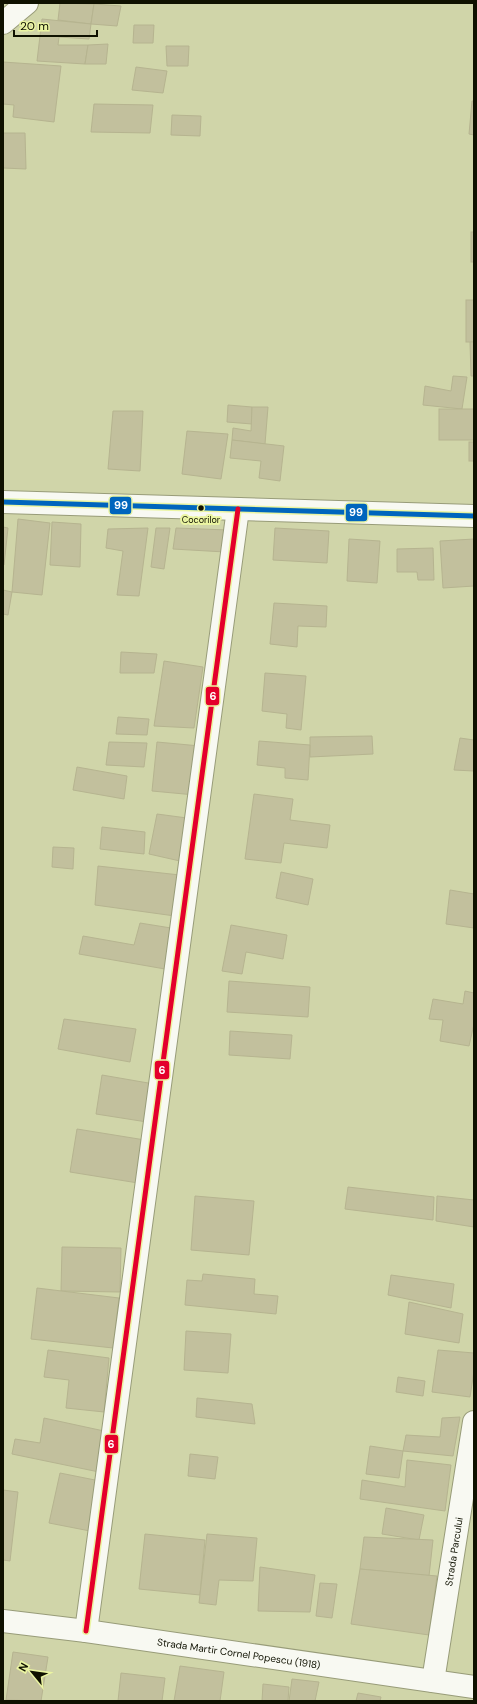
<svg xmlns="http://www.w3.org/2000/svg" width="477" height="1704" viewBox="0 0 477 1704" font-family="'DM Sans',sans-serif">
	<style>
		.building { fill: #c2c09d; stroke: #b6b490 }
		.lines { fill: none; stroke-linecap: round; stroke-linejoin: round }
		.minor-casing { stroke: #989c79; stroke-width: 24 }
		.minor { stroke: #f8f9f2; stroke-width: 22 }
		.bus-1-casing { stroke: #ebf5a2; stroke-width: 8 }
		.bus-2-casing { stroke: #ebf5a2; stroke-width: 8 }
		.bus-1 { stroke: #0065bd; stroke-width: 5 }
		.bus-2 { stroke: #e4002b; stroke-width: 5 }
		.bus-dot { fill: #0f1100; stroke: #ebf5a2; stroke-width: 1.5 }
		.labels { text-anchor: middle; stroke-width: 4; stroke-linejoin: round; paint-order: stroke }
		.bus-label { font-size: 9px; fill: #0f1100; stroke: #ebf5a2 }
		.street-label { font-size: 10px; fill: #0f1100; stroke: #ebf5a2 }
		.line-badge { stroke: #ebf5a2; stroke-width: 1.5 }
		.badge-label { font-size: 11px; text-anchor: middle; font-weight: bold; fill: #fff }
	</style>
	<rect width="100%" height="100%" fill="#d0d5a9"/>
	<!-- building -->
	<g class="building">
		<path d="M60 3 94 4 91 24 58 20Z"/>
		<path d="M94 4 121 6 117 26 91 24Z"/>
		<path d="M42 19 91 24 89 39 59 37 58 45H88L85 64 37 61Z"/>
		<path d="M134 25H154L153 43H133Z"/>
		<path d="M108 44 106 64H85L88 45Z"/>
		<path d="M166 46H189L188 66H167Z"/>
		<path d="M3 62 61 66 54 122 13 117 14 105 3 104Z"/>
		<path d="M136 67 167 71 163 93 132 90Z"/>
		<path d="M472 101H474V135L469 134Z"/>
		<path d="M94 104 153 105 150 133 91 132Z"/>
		<path d="M172 115 201 116 200 136 171 135Z"/>
		<path d="M3 133H25L26 169 3 168Z"/>
		<rect x="471" y="232" width="3" height="30"/>
		<rect x="466" y="300" width="8" height="42"/>
		<path d="M470 342H474V376H471Z"/>
		<path d="M453 376 467 377 462 409 423 405 425 386 451 391Z"/>
		<path d="M228 405 252 407V424L227 422Z"/>
		<path d="M252 407H268L265 444 232 440 233 428 251 431Z"/>
		<rect x="439" y="409" width="35" height="31"/>
		<path d="M113 411H143L140 471 108 469Z"/>
		<path d="M187 431 228 434 221 479 182 474Z"/>
		<path d="M232 440 284 446 280 481 259 478 261 461 230 458Z"/>
		<rect x="469" y="442" width="5" height="19"/>
		<path d="M18 519 50 523 42 595 12 592Z"/>
		<path d="M52 522 81 524 80 567 50 565Z"/>
		<path d="M3 527 8 528 4 565H3Z"/>
		<path d="M148 528 139 596 117 595 123 551 106 548 108 529Z"/>
		<path d="M156 528H170L164 569 151 567Z"/>
		<path d="M176 528 228 530 225 552 173 549Z"/>
		<path d="M275 528 329 531 327 563 273 560Z"/>
		<path d="M349 539 380 541 377 583 347 581Z"/>
		<path d="M474 539V586L443 588 440 541Z"/>
		<path d="M433 548 434 580H418L417 572H397V549Z"/>
		<path d="M3 590 12 592 8 615 3 614Z"/>
		<path d="M274 603 327 606 326 627 298 626 297 647 270 644Z"/>
		<path d="M121 652 157 654 154 673H120Z"/>
		<path d="M164 661 203 667 194 728 154 726Z"/>
		<path d="M265 673 306 676 301 730 286 728 287 714 262 711Z"/>
		<path d="M118 717 149 719 147 735 116 734Z"/>
		<path d="M372 736 373 754 310 757V737Z"/>
		<path d="M460 738 474 740V771L454 770Z"/>
		<path d="M259 741 310 745 308 780 285 778V768L257 765Z"/>
		<path d="M109 742 147 743 144 767 106 765Z"/>
		<path d="M157 742 200 746 195 795 152 791Z"/>
		<path d="M77 767 127 776 124 799 73 790Z"/>
		<path d="M254 794 293 799 290 820 330 825 327 848 284 843 281 863 245 859Z"/>
		<path d="M157 814 187 818 180 861 149 854Z"/>
		<path d="M102 827 145 832 144 854 100 849Z"/>
		<path d="M53 847 74 848 73 869 52 867Z"/>
		<path d="M98 866 180 875 175 916 95 905Z"/>
		<path d="M281 872 313 879 308 905 276 898Z"/>
		<path d="M450 890 474 894V928L446 924Z"/>
		<path d="M140 923 171 928 165 969 79 954 83 936 134 945Z"/>
		<path d="M231 925 287 935 283 959 246 952 242 974 222 971Z"/>
		<path d="M229 981 310 987 308 1017 227 1012Z"/>
		<path d="M465 991 474 993V1024L469 1046 440 1041 443 1020 429 1019 433 999 463 1004Z"/>
		<path d="M64 1019 136 1029 130 1062 58 1049Z"/>
		<path d="M230 1031 292 1035 290 1059 229 1055Z"/>
		<path d="M102 1075 154 1084 147 1122 96 1114Z"/>
		<path d="M77 1129 145 1140 138 1183 70 1172Z"/>
		<path d="M348 1187 434 1197 433 1220 345 1209Z"/>
		<path d="M195 1196 254 1201 249 1255 191 1250Z"/>
		<path d="M437 1196 474 1200V1227L436 1221Z"/>
		<path d="M62 1247 121 1248 120 1292 61 1291Z"/>
		<path d="M203 1274 255 1279 254 1294 278 1296 276 1314 185 1305 187 1280 202 1281Z"/>
		<path d="M391 1275 454 1284 451 1308 388 1295Z"/>
		<path d="M37 1288 119 1298 113 1348 31 1339Z"/>
		<path d="M409 1302 463 1314 459 1343 405 1334Z"/>
		<path d="M186 1331 231 1334 228 1373 184 1370Z"/>
		<path d="M48 1350 109 1358 104 1412 66 1408 69 1380 44 1377Z"/>
		<path d="M438 1350 474 1353V1371L470 1397 432 1392Z"/>
		<path d="M398 1377 425 1381 423 1396 396 1392Z"/>
		<path d="M197 1398 252 1404 255 1424 196 1417Z"/>
		<path d="M460 1417 453 1456 403 1451 406 1435 440 1437 442 1418Z"/>
		<path d="M44 1418 104 1431 99 1472 12 1454 15 1439 40 1443Z"/>
		<path d="M370 1446 403 1451 399 1478 366 1474Z"/>
		<path d="M190 1454 218 1457 215 1479 188 1476Z"/>
		<path d="M407 1460 451 1465 445 1511 360 1499 362 1480 405 1487Z"/>
		<path d="M60 1473 100 1481 90 1531 49 1523Z"/>
		<path d="M3 1490 18 1492 10 1561 3 1560Z"/>
		<path d="M386 1508 424 1515 419 1540 382 1534Z"/>
		<path d="M145 1534 205 1540 200 1595 139 1589Z"/>
		<path d="M207 1534 257 1538 253 1581 219 1580 216 1605 199 1603Z"/>
		<path d="M364 1537 433 1540 429 1576 360 1569Z"/>
		<path d="M260 1567 315 1575 310 1612 258 1611Z"/>
		<path d="M360 1569 437 1576 429 1635 351 1624Z"/>
		<path d="M320 1583 337 1584 332 1618 316 1616Z"/>
		<path d="M13 1652 48 1657 41 1701 6 1700Z"/>
		<path d="M180 1666 224 1672 220 1701H174Z"/>
		<path d="M121 1673 165 1678 162 1701H118Z"/>
		<path d="M292 1679 319 1682 315 1701H289Z"/>
		<path d="M263 1684 289 1687 288 1701H262Z"/>
		<path d="M358 1693 381 1697 380 1701H356Z"/>
	</g>
	<g class="lines">
		<!-- minor casing -->
		<g class="minor-casing">
			<g id="minor">
				<path d="M3 23 27 3"/>
				<path d="M3 502 474 516"/>
				<path id="s1" d="M3 1621 86 1631 474 1687"/>
				<path d="M86 1631 238 509"/>
				<path id="s2" d="M433 1681 474 1422"/>
			</g>
		</g>
		<!-- minor -->
		<use href="#minor" class="minor"/>
		<!-- bus-1 casing -->
		<g class="bus-1-casing">
			<path id="bus-1" d="M3 502 474 516"/>
		</g>
		<!-- bus-2 casing -->
		<g class="bus-2-casing">
			<path id="bus-2" d="M86 1631 238 509"/>
		</g>
		<!-- bus-1 -->
		<use href="#bus-1" class="bus-1"/>
		<!-- bus-2 -->
		<use href="#bus-2" class="bus-2"/>
	</g>
	<!-- markers -->
	<circle class="bus-dot" cx="201" cy="508" r="3.5"/>
	<g class="labels">
		<!-- bus labels -->
		<g class="bus-label">
			<text x="201" y="523">Cocorilor</text>
		</g>
		<!-- street labels -->
		<g class="street-label">
			<text dy="4" stroke="none"><textPath href="#s2" startOffset="131">Strada Parcului</textPath></text>
			<text dy="4" stroke="none"><textPath href="#s1" startOffset="238">Strada Martir Cornel Popescu (1918)</textPath></text>
		</g>
	</g>
	<g class="line-badge">
		<rect x="109" y="496" width="23" height="19" rx="4" fill="#0065bd"/>
		<rect x="345" y="503" width="23" height="19" rx="4" fill="#0065bd"/>
		<rect x="205" y="686" width="15" height="20" rx="4" fill="#e4002b"/>
		<rect x="154" y="1060" width="16" height="20" rx="4" fill="#e4002b"/>
		<rect x="104" y="1434" width="15" height="20" rx="4" fill="#e4002b"/>
	</g>
	<g class="badge-label">
		<text x="121" y="509">99</text>
		<text x="356" y="516">99</text>
		<text x="213" y="700">6</text>
		<text x="162" y="1074">6</text>
		<text x="111" y="1448">6</text>
	</g>
	<!-- border -->
	<rect width="477" height="1704" fill="none" stroke="#0f1100" stroke-width="8"/>
	<!-- north arrow -->
	<g transform="translate(32 1672) rotate(299)" stroke="#ebf5a2" stroke-width="3" paint-order="stroke">
	<path d="M0-3L7 15L0 10L-7 15Z" fill="#0f1100"/>
	<text y="-6" font-size="11" font-weight="bold" text-anchor="middle" fill="#0f1100">N</text>
	</g>
	<!-- scale -->
	<path d="M14 30v6h83v-6" fill="none" stroke="#0f1100" stroke-width="2"/>
	<text x="20" y="30" font-size="12" fill="#0f1100" stroke="#ebf5a2" stroke-width="3" paint-order="stroke">20 m</text>
</svg>
